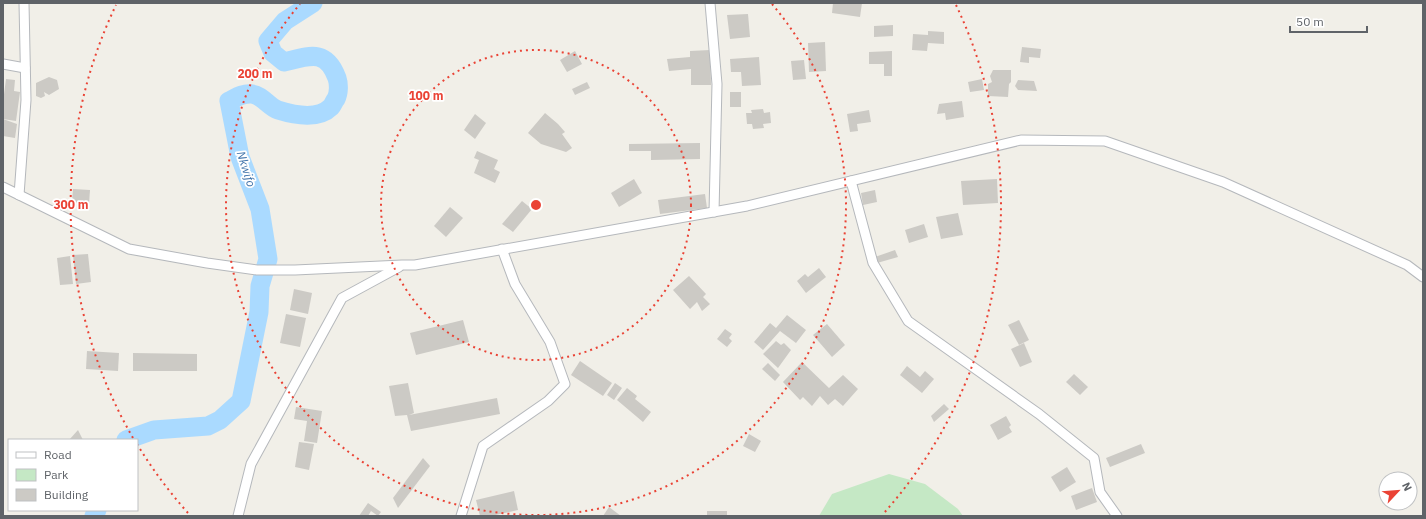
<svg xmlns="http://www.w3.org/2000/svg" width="1426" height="519" viewBox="0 0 1426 519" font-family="'IBM Plex Sans',sans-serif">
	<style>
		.green { fill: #c5e8c5 }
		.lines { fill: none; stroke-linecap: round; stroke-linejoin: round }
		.river { stroke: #aadaff; stroke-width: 19 }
		.building { fill: #cccac5 }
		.minor-casing { stroke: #b5b8bc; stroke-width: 11 }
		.minor { stroke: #fff; stroke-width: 9 }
		.ring { fill: none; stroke: #ea4335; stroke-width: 2; stroke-dasharray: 2 4 }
		.labels { text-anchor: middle; stroke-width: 3.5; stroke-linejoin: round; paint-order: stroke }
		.water-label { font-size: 12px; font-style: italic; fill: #4174aa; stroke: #fff }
		.centre { fill: #ea4335; stroke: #fff; stroke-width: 2 }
		.ring-label { font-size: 12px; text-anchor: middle; font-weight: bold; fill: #ea4335; stroke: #fff; stroke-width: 3.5; stroke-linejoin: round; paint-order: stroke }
	</style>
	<rect width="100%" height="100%" fill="#f1efe8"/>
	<!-- green -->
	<path class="green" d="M889 474 925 484 958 509 963 516H819L832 494Z"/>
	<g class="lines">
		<!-- river -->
		<g class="river">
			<path d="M126 440 154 430 208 426 220 420 241 401 259 312 260 286 268 259 260 209 240 157 229 101C237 97 243 93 252 94 262 95 269 107 278 110 294 115 318 120 331 107 333 105 334 101 336 99 339 93 339 84 337 78 326 48 309 56 284 62L273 53 268 41 285 21 313 3"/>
			<path d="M94 516 97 510"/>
		</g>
	</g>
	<!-- building -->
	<g class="building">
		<path d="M833 3H862L860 17 832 13Z"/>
		<path d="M748 14 750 37 730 39 727 15Z"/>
		<path d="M893 25V36L874 37V26Z"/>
		<path d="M928 31 944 32V44L928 43 927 51 912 50 913 34 928 35Z"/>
		<path d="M825 42 826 71 809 72 808 43Z"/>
		<path d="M1022 47 1041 49 1040 58 1029 57V63L1020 62Z"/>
		<path d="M710 50 711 85H691V69L669 71 667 59 690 57V51Z"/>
		<path d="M575 51 582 64 567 72 560 60Z"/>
		<path d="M892 51V76H884V64H869V52Z"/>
		<path d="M759 57 761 85 742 86 741 72H731L730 59Z"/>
		<path d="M804 60 806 79 793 80 791 61Z"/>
		<path d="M993 70H1011V82L1009 84 1008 97 988 96V84L992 82 990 76Z"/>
		<path d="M49 77 57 80 59 89 49 95 44 92 45 96 41 98 36 96V83Z"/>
		<path d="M6 79 15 80 14 91 20 92 16 121 3 119V102Z"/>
		<path d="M982 79 984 90 970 92 968 82Z"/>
		<path d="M1018 80 1034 81 1037 91 1018 90 1015 86Z"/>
		<path d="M587 82 590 88 575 95 572 89Z"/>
		<rect x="730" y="92" width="11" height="15"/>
		<path d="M962 101 964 117 946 120 945 113 937 114 939 104Z"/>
		<path d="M763 109 764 113 770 112 771 123 763 124 764 128 753 129 752 124H747L746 113H752L751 110Z"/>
		<path d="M869 110 871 122 857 124 858 131 850 132 847 114Z"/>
		<path d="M545 113 558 124 565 132 562 134 572 148 566 152 541 144 528 133Z"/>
		<path d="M475 114 486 123 475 139 464 130Z"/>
		<path d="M3 119 17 124 15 138 3 136Z"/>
		<path d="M700 143V159L651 160V151H629V144Z"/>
		<path d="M477 151 498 160 494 169 500 172 495 183 474 173 479 160 474 158Z"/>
		<path d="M634 179 642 193 619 207 611 193Z"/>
		<path d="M997 179 998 203 963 205 961 181Z"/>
		<path d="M73 189 90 190 89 204 72 202Z"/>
		<path d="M875 190 877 202 863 205 861 193Z"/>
		<path d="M705 194 707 208 660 214 658 200Z"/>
		<path d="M522 201 532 209 513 232 502 224Z"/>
		<path d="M450 207 463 218 446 237 434 226Z"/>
		<path d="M958 213 963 235 941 239 936 217Z"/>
		<path d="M924 224 928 237 909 243 905 230Z"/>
		<path d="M895 250 898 257 877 263 875 257Z"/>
		<path d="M88 254 91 282 76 284 73 255Z"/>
		<path d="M70 256 73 284 60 285 57 258Z"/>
		<path d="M819 268 826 277 806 293 797 281 805 274 808 277Z"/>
		<path d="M689 276 706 294 703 297 710 304 702 311 697 302 690 309 673 290Z"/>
		<path d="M294 289 312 293 308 314 290 310Z"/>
		<path d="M286 314 306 318 300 347 280 343Z"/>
		<path d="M787 315 806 330 796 343 780 331 763 350 754 342 770 323 776 328Z"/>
		<path d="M463 320 469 342 416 355 410 333Z"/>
		<path d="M1019 320 1029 340 1019 345 1008 325Z"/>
		<path d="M827 324 845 345 832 357 813 335Z"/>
		<path d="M725 329 732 334 729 338 732 341 727 347 717 339Z"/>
		<path d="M776 341 781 345 784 343 791 350 778 368 763 354Z"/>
		<path d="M1024 343 1032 362 1020 367 1011 349Z"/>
		<path d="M87 351 119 353 118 371 86 369Z"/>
		<path d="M133 353 197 354V371H133Z"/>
		<path d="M580 361 612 383 603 396 571 375Z"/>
		<path d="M802 362 829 388 843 375 858 389 843 406 835 399 828 405 820 396 812 406 803 397 800 400 783 382Z"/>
		<path d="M768 363 780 375 775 381 762 369Z"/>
		<path d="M907 366 920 377 925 371 934 379 922 393 900 375Z"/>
		<path d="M1074 374 1088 387 1080 395 1066 382Z"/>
		<path d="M408 383 414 413 409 415 497 398 500 414 411 431 407 415 395 416 389 386Z"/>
		<path d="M615 383 622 388 614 400 607 395Z"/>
		<path d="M627 388 637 396 635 399 651 412 643 422 617 400Z"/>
		<path d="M944 404 949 409 934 422 931 416Z"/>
		<path d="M296 407 322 411 317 443 304 441 307 421 294 419Z"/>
		<path d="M1006 416 1011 425 1009 427 1012 432 998 440 990 425Z"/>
		<path d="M78 430 83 440H69Z"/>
		<path d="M749 434 761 441 755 452 743 446Z"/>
		<path d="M299 442 314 444 309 470 295 467Z"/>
		<path d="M1141 444 1145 453 1110 467 1106 458Z"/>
		<path d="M423 458 430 466 398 508 393 498Z"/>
		<path d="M1067 467 1076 482 1060 492 1051 477Z"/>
		<path d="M1092 488 1097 502 1076 510 1071 496Z"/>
		<path d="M514 491 518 510 491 516H480L476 500Z"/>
		<path d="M368 503 381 512 378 516 371 511 368 516H359Z"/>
		<path d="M609 507 621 516H603Z"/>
		<rect x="707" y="511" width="20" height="5"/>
	</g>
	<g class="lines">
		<!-- minor casing -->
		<g class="minor-casing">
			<g id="minor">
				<path d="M710 3 717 84 714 212"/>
				<path d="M3 64 25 68"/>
				<path d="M851 181 873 263 908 321 1039 414 1094 458 1100 492 1117 516"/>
				<path d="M3 187 129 249 207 263 257 270H295L402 265H415L747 206 1021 140 1105 141 1223 182 1407 265 1423 277"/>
				<path d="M19 195 26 100 24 3"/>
				<path d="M238 516 251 464 342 298 399 267"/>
				<path d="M461 516 483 446 548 401 565 384 550 342 515 284 502 249"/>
			</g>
		</g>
		<!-- minor -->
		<use href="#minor" class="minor"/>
	</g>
	<!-- distance rings -->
	<g class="ring">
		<circle cx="536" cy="205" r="155"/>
		<path d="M772 4A310 310 0 1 1 300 4"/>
		<path d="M188 513A465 465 0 0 1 137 444M133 438A465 465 0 0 1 116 5M956 5A465 465 0 0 1 884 513"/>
	</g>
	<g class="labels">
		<!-- water labels -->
		<g class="water-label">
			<text transform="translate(246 169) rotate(72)" y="4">Nkwifo</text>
		</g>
	</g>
	<circle cx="536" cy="205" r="6" class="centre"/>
	<g class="ring-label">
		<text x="255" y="78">200 m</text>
		<text x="426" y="100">100 m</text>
		<text x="71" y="209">300 m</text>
	</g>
	<!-- border -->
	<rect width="1426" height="519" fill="none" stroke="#5f6368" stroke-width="8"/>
	<!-- legend -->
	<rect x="8" y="439" width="130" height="72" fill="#ffffff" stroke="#bfc1c3"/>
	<rect x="16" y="452" width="20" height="6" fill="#ffffff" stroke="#bfc1c3"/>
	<text x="44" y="459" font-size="12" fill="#5f6368">Road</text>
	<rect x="16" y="469" width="20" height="12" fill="#c5e8c5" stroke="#bfc1c3"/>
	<text x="44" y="479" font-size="12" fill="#5f6368">Park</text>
	<rect x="16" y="489" width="20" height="12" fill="#cccac5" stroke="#bfc1c3"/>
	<text x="44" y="499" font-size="12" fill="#5f6368">Building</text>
	<!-- north arrow -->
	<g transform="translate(1398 491) rotate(64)"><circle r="19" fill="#ffffff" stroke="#bfc1c3"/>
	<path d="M0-3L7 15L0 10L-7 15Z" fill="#ea4335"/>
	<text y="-6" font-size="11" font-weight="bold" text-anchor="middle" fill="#5f6368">N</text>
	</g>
	<!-- scale -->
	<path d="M1290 26v6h77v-6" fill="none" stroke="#5f6368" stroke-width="2"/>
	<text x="1296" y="26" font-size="12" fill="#5f6368" stroke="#ffffff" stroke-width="3" paint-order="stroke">50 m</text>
</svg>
